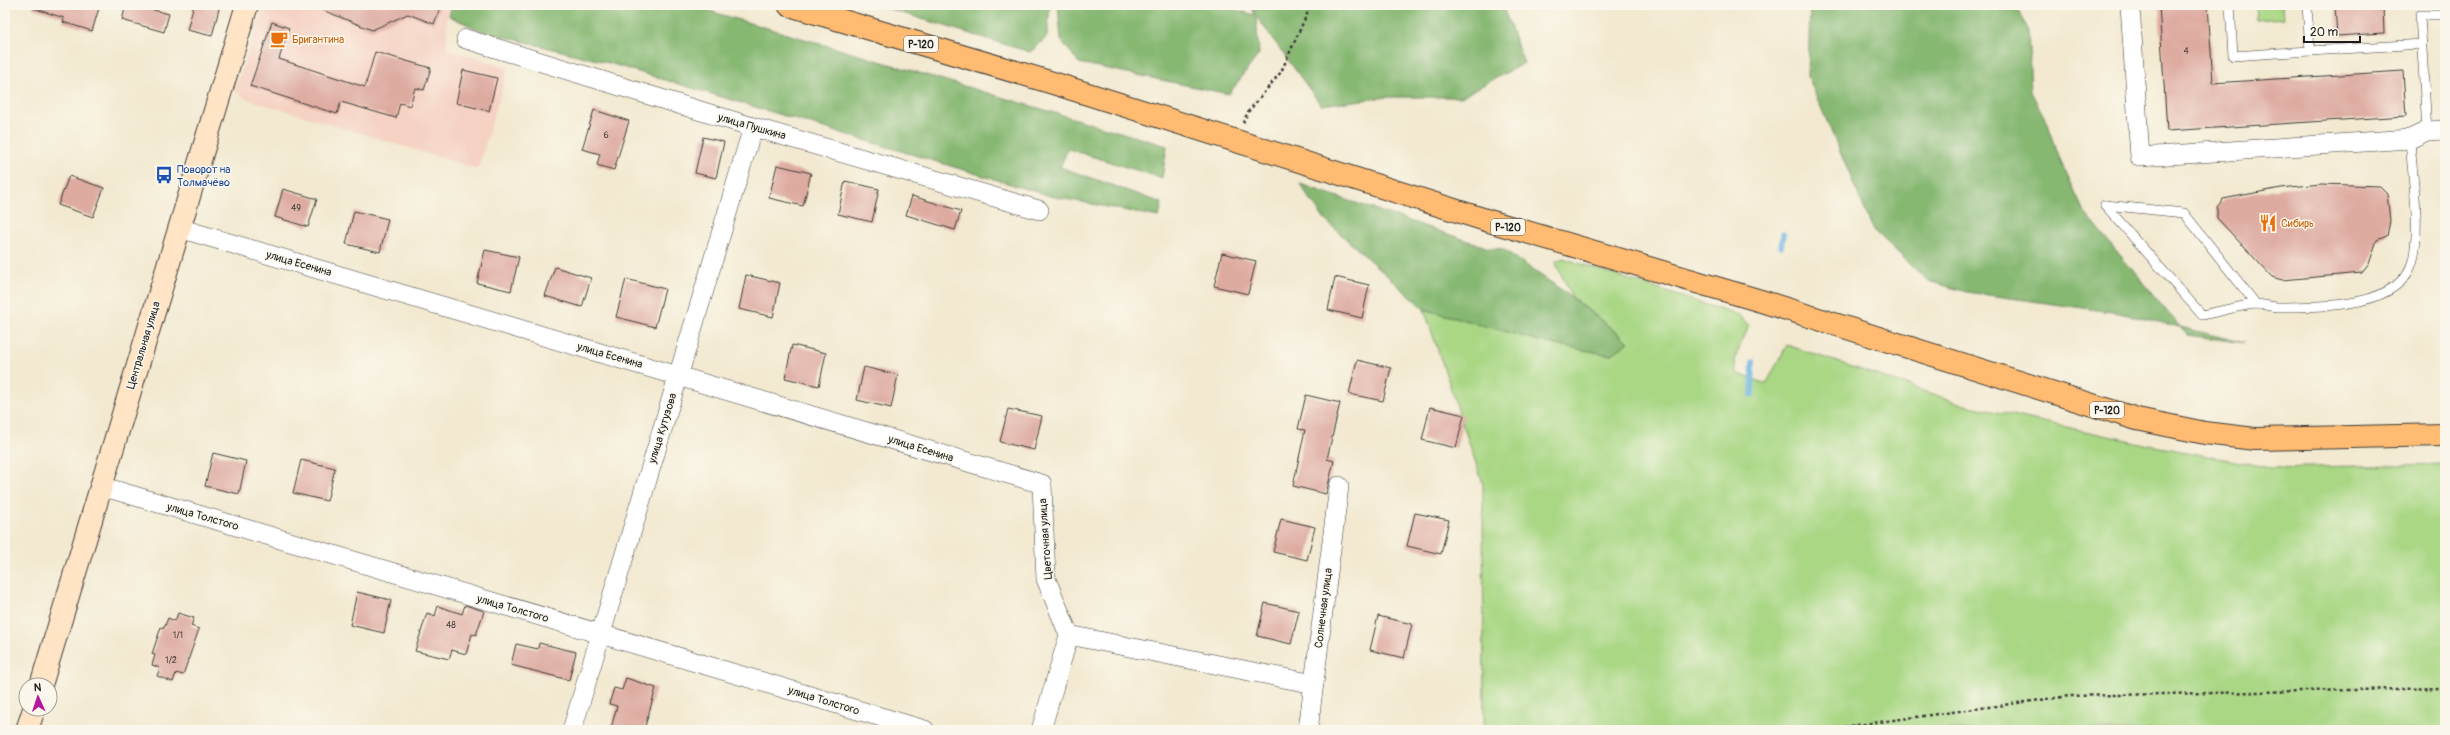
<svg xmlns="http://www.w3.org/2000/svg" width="2450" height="735" viewBox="0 0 2450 735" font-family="Pangolin,sans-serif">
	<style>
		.built { fill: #f5d2c3 }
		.green { fill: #a9d784; stroke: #627a50 }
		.forest { fill: #86b872; stroke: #516a47 }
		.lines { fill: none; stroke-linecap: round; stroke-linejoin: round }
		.stream { stroke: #6bb3e2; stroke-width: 5.5 }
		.building { fill: #deaba1 }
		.lane-casing { stroke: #3c3b37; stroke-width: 10 }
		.street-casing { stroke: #3c3b37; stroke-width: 20 }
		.secondary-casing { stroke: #3c3b37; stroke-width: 24 }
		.primary-casing { stroke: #3c3b37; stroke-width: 24 }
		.path { stroke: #3c3b37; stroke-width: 2.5; stroke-dasharray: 3 3; stroke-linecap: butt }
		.lane { stroke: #fff; stroke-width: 9 }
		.street { stroke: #fff; stroke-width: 19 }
		.secondary { stroke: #ffe4c6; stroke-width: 22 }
		.primary { stroke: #ffbb71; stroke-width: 22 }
		.labels { text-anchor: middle; stroke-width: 3; stroke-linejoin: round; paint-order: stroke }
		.number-label { font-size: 9px; fill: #4c403d }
		.shield { fill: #fbf7ec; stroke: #5f5e5a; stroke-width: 1 }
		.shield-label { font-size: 10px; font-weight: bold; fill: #1c1c1c }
		.food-label { font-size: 11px; fill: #c56008; stroke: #fbf7ec; text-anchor: start }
		.street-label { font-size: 11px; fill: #1c1c1c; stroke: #fbf7ec }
		.transit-label { font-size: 11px; fill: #164399; stroke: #fbf7ec; text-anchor: start }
	</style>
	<rect width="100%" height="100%" fill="#fbf7ec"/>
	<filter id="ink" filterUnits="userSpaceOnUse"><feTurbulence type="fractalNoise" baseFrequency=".025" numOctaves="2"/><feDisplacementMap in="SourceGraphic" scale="8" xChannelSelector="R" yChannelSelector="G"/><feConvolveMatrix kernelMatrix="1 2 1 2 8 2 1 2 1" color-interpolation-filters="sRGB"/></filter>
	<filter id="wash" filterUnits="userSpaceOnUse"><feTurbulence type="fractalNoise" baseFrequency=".012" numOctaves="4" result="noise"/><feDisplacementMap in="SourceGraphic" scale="16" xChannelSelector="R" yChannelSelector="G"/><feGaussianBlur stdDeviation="0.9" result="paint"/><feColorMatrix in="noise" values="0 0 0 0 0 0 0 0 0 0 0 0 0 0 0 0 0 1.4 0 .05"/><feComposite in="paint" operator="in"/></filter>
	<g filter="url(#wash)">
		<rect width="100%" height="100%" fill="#f2e9d0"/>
		<!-- built -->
		<path class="built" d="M265 5H451L447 17V49L508 68 478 169 247 99 234 91Z"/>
		<!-- green -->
		<g class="green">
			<path d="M2255 5H2283L2284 18 2256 20Z"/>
			<path d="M1563 258 1740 316 1749 326 1735 358 1736 373 1766 384 1787 345 1965 405 2154 446 2271 468 2445 464V730H1484L1483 484 1424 309 1547 343 1611 355 1629 342 1573 298 1555 262Z"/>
		</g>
		<!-- forest -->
		<g class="forest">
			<path d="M452 5H689L1167 146 1162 178 1068 149 1060 167 1162 203 1159 217 1050 196 609 63 482 31 449 16Z"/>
			<path d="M876 5H1050L1047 37 1030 52Z"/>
			<path d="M1058 5H1215L1255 15 1251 5H1502L1524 63 1461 97H1388L1321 105 1256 16 1259 54 1229 94 1079 63 1061 40Z"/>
			<path d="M1810 5H2015L2028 29 2031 92 2048 124 2061 162 2084 212 2180 327 2245 343 2187 335 2180 327 2119 313 1967 292 1928 281 1873 229 1808 77Z"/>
			<path d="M1300 184 1489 248 1503 249 1563 291 1629 342 1611 355 1547 343 1424 309 1324 219Z"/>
		</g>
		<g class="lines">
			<!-- stream -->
			<g class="stream">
				<path d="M1781 247 1783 234"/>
				<path d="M1752 395 1753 362"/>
			</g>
		</g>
		<g id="blocks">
			<!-- building -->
			<g class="building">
				<path d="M33 5H100L92 31 63 22 64 18 33 8Z"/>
				<path d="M126 5H135L169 14 164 32 122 20Z"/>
				<path d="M194 5H220L212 36 187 30Z"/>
				<path d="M310 5H441L434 24 408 14 372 30Z"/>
				<path d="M2159 5H2208L2213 83 2403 71 2406 116 2167 131Z"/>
				<path d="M2335 5H2383L2384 33 2337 36Z"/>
				<path d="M272 22 289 28 279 59 365 87 375 52 431 68 424 90 415 88 410 106 400 103 396 118 341 102 337 114 250 86Z"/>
				<path d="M463 70 497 78 489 111 456 103Z"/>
				<path d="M594 110 629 121 614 170 597 165 600 154 582 149Z"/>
				<path d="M703 137 724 142 716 178 695 173Z"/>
				<path d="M777 165 811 173 803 206 769 198Z"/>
				<path d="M69 176 104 188 93 217 58 205Z"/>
				<path d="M845 181 879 189 872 222 838 214Z"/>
				<path d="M2321 184 2380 186 2387 193 2390 221 2387 236 2377 240 2369 264 2362 273 2282 280 2272 277 2217 218V207L2223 199 2281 188Z"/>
				<path d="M283 189 317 199 308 227 275 217Z"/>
				<path d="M912 196 961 211 955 230 906 215Z"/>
				<path d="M354 211 388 219 380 252 346 244Z"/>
				<path d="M485 250 519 257 511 291 477 283Z"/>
				<path d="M1222 253 1256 261 1248 294 1214 286Z"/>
				<path d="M555 267 591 278 582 307 545 296Z"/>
				<path d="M746 275 780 283 773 317 739 309Z"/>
				<path d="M1335 277 1369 285 1362 318 1328 310Z"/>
				<path d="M626 279 665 289 655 327 616 317Z"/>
				<path d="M792 345 826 353 819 386 785 378Z"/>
				<path d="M1357 360 1391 368 1383 401 1349 394Z"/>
				<path d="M864 367 898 375 891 408 857 400Z"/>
				<path d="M1306 395 1340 403 1327 459 1334 461 1326 494 1293 486 1305 430 1298 429Z"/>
				<path d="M1430 407 1464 415 1456 448 1422 440Z"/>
				<path d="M1008 409 1042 416 1034 450 1000 442Z"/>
				<path d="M213 453 246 461 239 494 205 486Z"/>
				<path d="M301 460 335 468 327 501 293 493Z"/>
				<path d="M1415 513 1449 520 1441 554 1407 546Z"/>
				<path d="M1281 519 1315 527 1307 560 1273 552Z"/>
				<path d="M357 592 391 600 384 633 350 625Z"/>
				<path d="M1265 603 1299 611 1291 644 1257 636Z"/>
				<path d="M465 605 484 611 476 635 472 634 466 654 452 650 449 659 415 651 427 613 435 616 438 606 462 614Z"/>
				<path d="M178 613 194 618 191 626 199 629 183 675 176 673 173 682 157 676 160 668 152 665 155 655 152 654 161 627 164 628 168 618 175 621Z"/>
				<path d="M1378 616 1412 624 1404 658 1370 650Z"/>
				<path d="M539 643 576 652 569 680 511 665 516 644 538 649Z"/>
				<path d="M626 678 656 688 644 730H619L611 728 617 706 609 704 614 688 622 690Z"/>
			</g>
		</g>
	</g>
	<g filter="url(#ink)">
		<use href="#blocks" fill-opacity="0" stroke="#3c3b37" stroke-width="1"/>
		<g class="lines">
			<!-- lane casing -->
			<g class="lane-casing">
				<g id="lane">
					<path d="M2230 5 2233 56 2310 51"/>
					<path d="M2307 5 2310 51 2422 44"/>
					<path d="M2427 131 2420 15H2445"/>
					<path d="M2105 205 2202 315C2219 312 2238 306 2255 304 2263 304 2272 307 2279 307 2319 307 2401 309 2413 260 2421 224 2412 177 2410 139"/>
					<path d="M2105 205 2184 213 2256 304"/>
				</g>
			</g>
			<!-- street casing -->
			<g class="street-casing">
				<g id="street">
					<path d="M2130 5 2140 157 2410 139 2427 131 2445 130"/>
					<path d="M466 39 753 127 1039 210"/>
					<path d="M179 228 1042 484 1046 579 1069 635 1041 730"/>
					<path d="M101 486 925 730"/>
					<path d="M1069 635 1314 684"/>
					<path d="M572 730 753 127"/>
					<path d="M1308 730 1339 486"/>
				</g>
			</g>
			<!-- secondary casing -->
			<g class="secondary-casing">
				<g id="secondary">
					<path d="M41 685 247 5"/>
					<path d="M27 730 34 709"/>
				</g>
			</g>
			<!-- primary casing -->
			<g class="primary-casing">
				<path id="primary" d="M789 5 1053 83 1489 221 1761 301 2137 419 2205 433 2255 439 2445 435"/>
			</g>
			<!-- path -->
			<g class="path">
				<path d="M1243 123 1248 112 1281 72 1311 5"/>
				<path d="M1821 730 2069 696 2445 688"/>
			</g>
			<!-- lane -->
			<use href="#lane" class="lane"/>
			<!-- street -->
			<use href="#street" class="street"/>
			<!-- secondary -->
			<use href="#secondary" class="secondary"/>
			<!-- primary -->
			<use href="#primary" class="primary"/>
		</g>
	</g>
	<!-- icons -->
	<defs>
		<g id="cafe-bare" transform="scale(1.38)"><path d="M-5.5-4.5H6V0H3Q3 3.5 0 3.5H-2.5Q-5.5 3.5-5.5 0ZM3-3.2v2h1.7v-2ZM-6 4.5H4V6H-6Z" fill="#e8710a" stroke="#fbf7ec" stroke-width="2.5" paint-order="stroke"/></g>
		<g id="bus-bare" transform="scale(1.38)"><path d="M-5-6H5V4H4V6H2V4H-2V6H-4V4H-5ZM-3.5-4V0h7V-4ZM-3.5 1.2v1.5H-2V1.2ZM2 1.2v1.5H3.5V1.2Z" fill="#1a4fb4" stroke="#fbf7ec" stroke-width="2.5" paint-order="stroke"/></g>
		<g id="restaurant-bare" transform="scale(1.38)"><path d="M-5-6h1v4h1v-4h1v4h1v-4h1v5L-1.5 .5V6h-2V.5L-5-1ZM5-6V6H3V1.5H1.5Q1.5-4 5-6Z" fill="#e8710a" stroke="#fbf7ec" stroke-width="2.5" paint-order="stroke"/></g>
	</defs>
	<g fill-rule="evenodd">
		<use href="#cafe-bare" x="279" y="39"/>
		<use href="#bus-bare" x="164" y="175"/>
		<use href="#restaurant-bare" x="2268" y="223"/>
	</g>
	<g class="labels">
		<!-- number labels -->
		<g class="number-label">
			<text x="2186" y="54">4</text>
			<text x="606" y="138">6</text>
			<text x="296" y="211">49</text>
			<text x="451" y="628">48</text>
			<text x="178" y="638">1/1</text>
			<text x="171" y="663">1/2</text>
		</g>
		<!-- shield labels -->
		<g class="shield">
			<rect x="904" y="36" width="34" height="16" rx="3"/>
			<rect x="1491" y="219" width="34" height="16" rx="3"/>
			<rect x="2090" y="402" width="34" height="16" rx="3"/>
		</g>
		<g class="shield-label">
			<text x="921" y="48">Р-120</text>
			<text x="1508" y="231">Р-120</text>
			<text x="2107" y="414">Р-120</text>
		</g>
		<!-- food labels -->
		<g class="food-label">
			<text x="292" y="43">Бригантина</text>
			<text x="2281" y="227">Сибирь</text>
		</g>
		<!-- street labels -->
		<g class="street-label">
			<text transform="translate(752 126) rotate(16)" y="4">улица Пушкина</text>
			<text transform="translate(299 263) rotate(16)" y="4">улица Есенина</text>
			<text transform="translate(143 345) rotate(-73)" y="4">Центральная улица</text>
			<text transform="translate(610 355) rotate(16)" y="4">улица Есенина</text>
			<text transform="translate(662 428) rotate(-73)" y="4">улица Кутузова</text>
			<text transform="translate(921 448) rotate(17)" y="4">улица Есенина</text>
			<text transform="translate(203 516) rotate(16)" y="4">улица Толстого</text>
			<text transform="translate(1045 539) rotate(-94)" y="4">Цветочная улица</text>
			<text transform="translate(513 608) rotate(16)" y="4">улица Толстого</text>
			<text transform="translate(1323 608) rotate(-83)" y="4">Солнечная улица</text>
			<text transform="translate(824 700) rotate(17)" y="4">улица Толстого</text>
		</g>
		<!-- transit labels -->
		<g class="transit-label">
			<text x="177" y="173">Поворот на<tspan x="177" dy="13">Толмачёво</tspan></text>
		</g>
	</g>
	<!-- margin -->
	<rect width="2450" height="735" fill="none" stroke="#fbf7ec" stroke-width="20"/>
	<!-- north arrow -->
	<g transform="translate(38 697) rotate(357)"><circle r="19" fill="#fbf7ec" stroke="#a29f99"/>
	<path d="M0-3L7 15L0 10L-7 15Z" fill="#b5179e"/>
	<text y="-6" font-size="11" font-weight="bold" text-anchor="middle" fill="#1c1c1c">N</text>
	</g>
	<!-- scale -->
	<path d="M2304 36v6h56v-6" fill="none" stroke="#1c1c1c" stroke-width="2"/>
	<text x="2310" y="36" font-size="12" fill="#1c1c1c" stroke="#fbf7ec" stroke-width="3" paint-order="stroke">20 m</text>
</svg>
